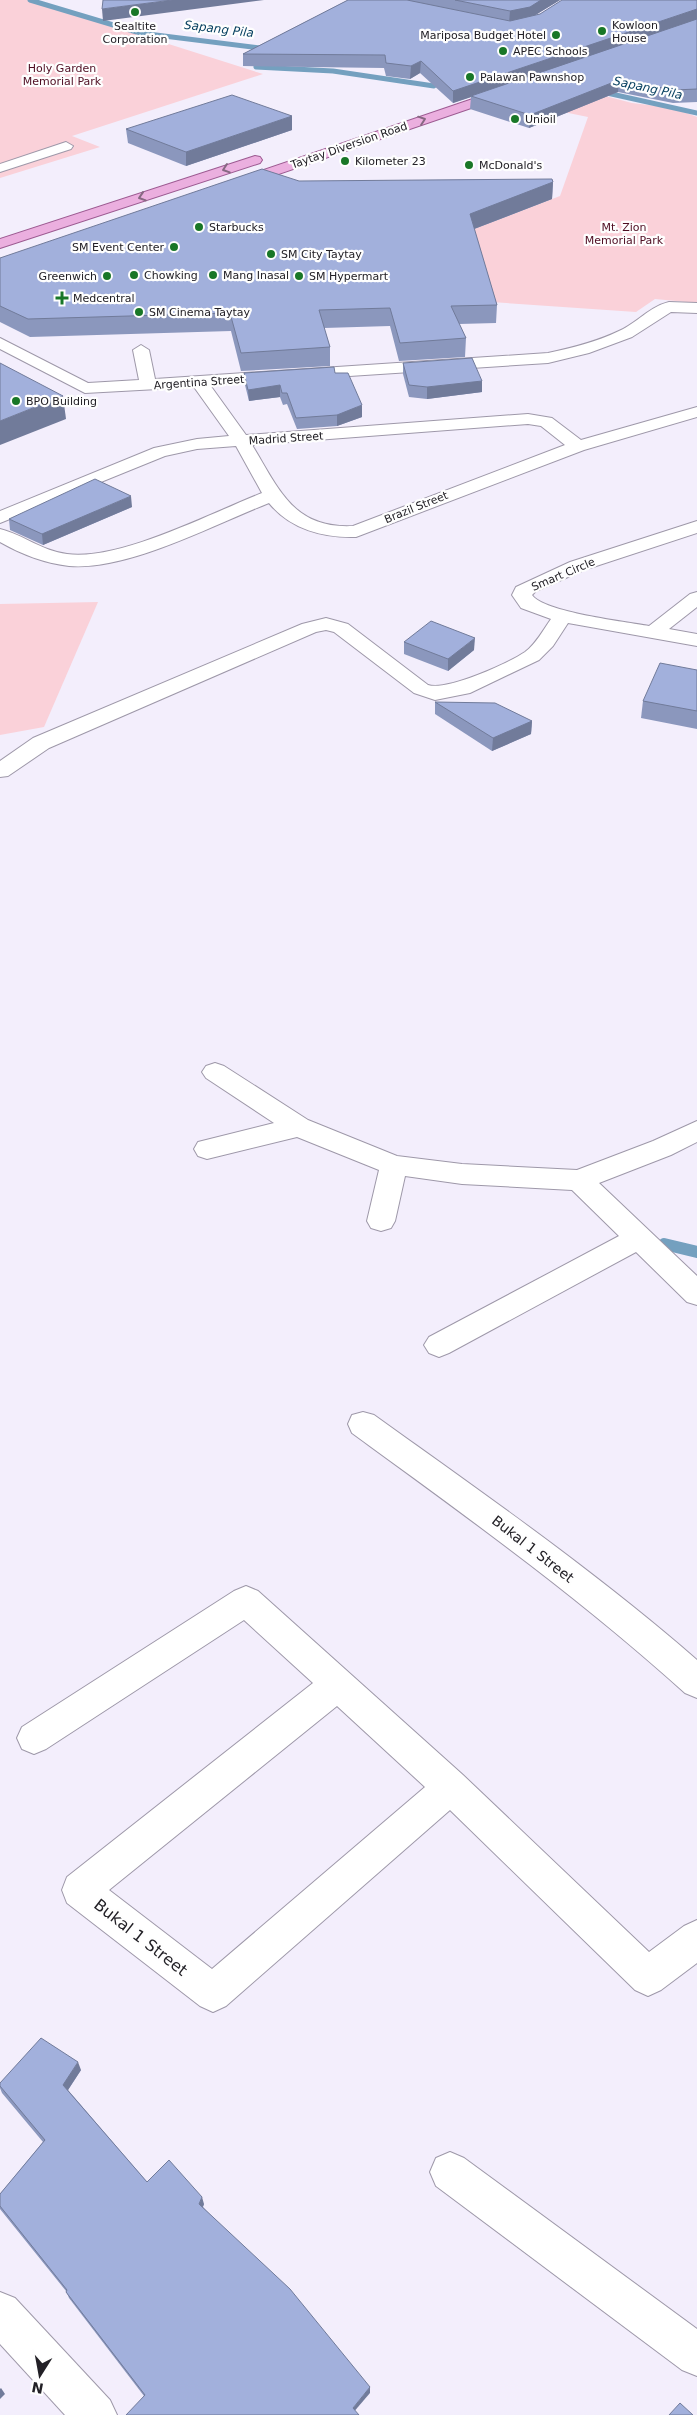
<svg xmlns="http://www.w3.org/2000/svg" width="697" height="2415" viewBox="0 0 697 2415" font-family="'DejaVu Sans',sans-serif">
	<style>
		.green { fill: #fad1d9 }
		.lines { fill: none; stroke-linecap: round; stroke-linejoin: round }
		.stream-far1 { stroke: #74a0bf; stroke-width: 5 }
		.stream { stroke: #74a0bf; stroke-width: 12 }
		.pedestrian-casing { stroke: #9e98a9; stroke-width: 2 }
		.minor-casing { stroke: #9e98a9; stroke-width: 2 }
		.primary-casing { stroke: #9c5a91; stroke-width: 2 }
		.pedestrian { fill: #fff; fill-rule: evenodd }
		.minor { fill: #fff; fill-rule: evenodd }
		.primary { fill: #ebafdf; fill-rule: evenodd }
		.wall { fill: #8b97bd }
		.shaded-wall { fill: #717b9a }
		.building { fill: #a2b0dc; stroke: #717b9a }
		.oneway { stroke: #866882 }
		.poi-dot { fill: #197727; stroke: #fefefe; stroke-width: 2 }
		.labels { text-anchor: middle; stroke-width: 4.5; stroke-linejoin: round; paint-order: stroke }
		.far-poi-label { font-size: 11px; fill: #222026; stroke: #fefefe; text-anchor: start }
		.far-park-label { font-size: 11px; fill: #4f0e23; stroke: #fefefe }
		.far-street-label { font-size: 11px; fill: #222026; stroke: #fefefe }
		.far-water-label { font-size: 12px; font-style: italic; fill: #043e5e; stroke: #fefefe }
		.street-label { font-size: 14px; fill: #222026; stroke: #fefefe }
		.near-street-label { font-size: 16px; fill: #222026; stroke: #fefefe }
	</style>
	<rect width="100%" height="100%" fill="#f3eefc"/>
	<!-- green -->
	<g class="green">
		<path d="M0 0H30L263 74 72 136 100 147 0 178Z"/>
		<path d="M590 92 632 103 674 108 697 117V303L655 299 636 312 491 302 469 231 560 196 588 117 510 101Z"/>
		<path d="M98 602 44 727 0 735V604Z"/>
	</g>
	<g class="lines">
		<!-- stream-far1 -->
		<g class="stream-far1">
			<path d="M30 0 140 33 260 48 270 57 256 67 333 71 434 86"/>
			<path d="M598 91 697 113"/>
		</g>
		<!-- stream -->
		<path class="stream" d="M664 1244 697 1252"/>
		<!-- pedestrian casing -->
		<g class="pedestrian-casing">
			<g id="pedestrian">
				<path d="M66 142 73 146 71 149 0 172V164Z"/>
				<path d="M363 1412 374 1415C484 1494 595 1571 697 1660V1698L685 1693C580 1598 466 1516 352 1433L348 1424 352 1415Z"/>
				<path d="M246 1586 258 1591 463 1775 649 1952 684 1926 697 1920V1963L661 1990 648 1996 635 1990 450 1810 226 2006 213 2012 200 2006 67 1903 62 1890 67 1877 313 1683 244 1620 46 1749 34 1754 22 1749 17 1738 22 1727 234 1591ZM337 1706 425 1787 212 1969 109 1890Z"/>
			</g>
		</g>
		<!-- minor casing -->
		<g class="minor-casing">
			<g id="minor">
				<path d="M669 302 697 303V313L671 312 632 337 589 353 548 363 210 385 246 435 528 414 552 418 581 440 697 407V417L584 450 356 537C323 538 290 529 269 503 213 525 128 571 69 566 44 563 21 554 0 542V529C24 535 42 551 67 554 120 561 211 513 262 493L236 446 197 449 165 456 0 523V511L154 448 197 439 229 436 194 387 85 393 0 349V338L88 383 139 380 133 350 141 345 149 350 155 379 548 353C572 348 596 342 619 331 637 323 649 307 669 302ZM528 424 541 426 565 445 353 526C293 529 279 489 252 445Z"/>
				<path d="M697 521V533L584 570 536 591 532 595C543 612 627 622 649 626L690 594 697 592V607L669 629 697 634V646L568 623 553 646 539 660 470 693 435 700 414 693 334 632 326 630 316 632 49 748 8 776 0 777V761L33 738 302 624 326 618 348 624 428 685C447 691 507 664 525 652 536 644 543 630 551 619L521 608 512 595 516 587 570 562Z"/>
				<path d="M215 1063 224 1066 308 1120 397 1156 462 1164 577 1170 653 1141 697 1121V1142L671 1155 599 1183 697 1276V1305L687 1302 636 1252 449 1353 439 1357 429 1353 424 1345 429 1337 619 1236 572 1190 462 1184 405 1176 395 1221 391 1228 381 1231 371 1228 367 1221 379 1170 297 1137 207 1159 198 1156 194 1149 198 1142 274 1123 206 1078 202 1072 206 1066Z"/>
				<path d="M450 2152 464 2158 697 2329V2376L682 2370 436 2186 430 2172 436 2158Z"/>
				<path d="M0 2292 15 2298 110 2400 117 2415H65L0 2344Z"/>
			</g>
		</g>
		<!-- primary casing -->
		<g class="primary-casing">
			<g id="primary">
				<path d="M505 88 509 89 511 92 509 95 241 187 236 188 229 184 231 181Z"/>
				<path d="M255 156 260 157 262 160 260 163 0 248V239Z"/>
			</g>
		</g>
		<!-- pedestrian -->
		<use href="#pedestrian" class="pedestrian"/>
		<!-- minor -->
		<use href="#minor" class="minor"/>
		<!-- primary -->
		<use href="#primary" class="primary"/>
	</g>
	<!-- wall -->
	<g class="wall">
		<path d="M348 0H560L535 15 697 0V102L673 103 618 92 529 128 470 109 471 97 453 103 420 73 410 79 386 76 384 68 243 66V54Z"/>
		<path d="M292 116V130L186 166 128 143 126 129Z"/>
		<path d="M299 181 553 182 552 199 474 229 497 305 496 323 459 324 466 338 465 357 399 361 390 326 324 328 330 347V366L241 371 231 331 30 337 0 322V258Z"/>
		<path d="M403 363 482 381V392L427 399 409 397 403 374Z"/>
		<path d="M244 373H335L362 417 337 426 297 429 287 404 283 405 280 397 249 401 245 385Z"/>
		<path d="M132 507 43 545 10 530 9 519Z"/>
		<path d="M404 642 474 650 448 671 404 654Z"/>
		<path d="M697 670V729L641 718 643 701Z"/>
		<path d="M435 702 532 721 531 734 492 751 435 714Z"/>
		<path d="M81 2070 68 2090 147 2182 204 2204 203 2207 370 2393 144 2396 69 2298 66 2291 0 2209V2194L43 2142 2 2093 0 2088V2083Z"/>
	</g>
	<!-- shaded-wall -->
	<g class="shaded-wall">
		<path d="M172 0H264L103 21 102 9Z"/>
		<path d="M541 0H560L529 19 509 23 510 11Z"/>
		<path d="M697 9V21L471 96V97L453 103V91Z"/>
		<path d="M421 61 420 73 410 79 411 66Z"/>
		<path d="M619 80 618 92 529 128 530 115Z"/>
		<path d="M292 116V130L186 166V152Z"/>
		<path d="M553 182 552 199 469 231 470 214Z"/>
		<path d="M482 381V392L427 399V387Z"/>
		<path d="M280 385V397L249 401 248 390Z"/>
		<path d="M63 396 66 419 0 445V421Z"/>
		<path d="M362 405V417L337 426V415Z"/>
		<path d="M131 496 132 507 43 545 42 534Z"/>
		<path d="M475 638 474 650 448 671V659Z"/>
		<path d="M532 721 531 734 492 751 493 738Z"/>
		<path d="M78 2062 81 2070 66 2093 63 2085Z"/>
		<path d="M202 2197 204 2204 201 2211 199 2204Z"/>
		<path d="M370 2387V2393L352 2414 353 2408Z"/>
		<path d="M1 2388 5 2394 0 2399V2389Z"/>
	</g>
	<!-- building -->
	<g class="building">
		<path d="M103 0H172L102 9Z"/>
		<path d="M348 0H407L510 21 540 14 562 0H697V9L453 91 421 61 411 66 386 63 385 55 243 54Z"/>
		<path d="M455 0H541L530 7 510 11Z"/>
		<path d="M697 19V89L674 90 619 80 530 115 471 96Z"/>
		<path d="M232 95 292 116 186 152 126 129Z"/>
		<path d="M262 169 299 181 552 179 553 182 470 214 497 305 451 306 466 338 400 343 390 308 319 310 330 347 241 353 230 313 28 319 0 306V258Z"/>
		<path d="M472 358 482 381 427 387 409 385 403 363Z"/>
		<path d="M0 363 63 396 0 421Z"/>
		<path d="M334 367 335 373H348L362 405 337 415 296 418 287 393H282L280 385 248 390 244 373Z"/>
		<path d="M95 479 131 496 42 534 9 519Z"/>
		<path d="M431 621 475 638 448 659 404 642Z"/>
		<path d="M660 663 697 670V711L643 701Z"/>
		<path d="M435 702 495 703 532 721 493 738Z"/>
		<path d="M41 2038 78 2062 63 2085 147 2182 169 2160 202 2197 199 2204 290 2289 370 2387 353 2408 359 2415H126L145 2395 66 2292 67 2290 0 2206V2194L45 2140 0 2086V2083Z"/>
		<path d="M680 2403 693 2415H669Z"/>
	</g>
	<!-- one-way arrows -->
	<defs><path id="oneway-chevron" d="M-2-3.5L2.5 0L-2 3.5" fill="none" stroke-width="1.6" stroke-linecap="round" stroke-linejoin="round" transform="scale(1.25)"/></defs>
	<g class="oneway">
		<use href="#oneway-chevron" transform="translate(422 120) rotate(-19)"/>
		<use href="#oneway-chevron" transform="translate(226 169) rotate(161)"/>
		<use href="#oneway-chevron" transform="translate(142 197) rotate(162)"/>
	</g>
	<!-- markers -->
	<g class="poi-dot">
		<circle cx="135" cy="12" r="5"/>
		<circle cx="602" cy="31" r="5"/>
		<circle cx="556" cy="35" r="5"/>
		<circle cx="503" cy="51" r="5"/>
		<circle cx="470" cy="77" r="5"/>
		<circle cx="515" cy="119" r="5"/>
		<circle cx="345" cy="161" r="5"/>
		<circle cx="469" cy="165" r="5"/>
		<circle cx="199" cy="227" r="5"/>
		<circle cx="174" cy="247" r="5"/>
		<circle cx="271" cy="254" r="5"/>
		<circle cx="134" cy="275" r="5"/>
		<circle cx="213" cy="275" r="5"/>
		<circle cx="107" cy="276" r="5"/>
		<circle cx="299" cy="276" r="5"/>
		<path d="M59.5 290.5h5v5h5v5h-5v5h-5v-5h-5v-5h5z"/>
		<circle cx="139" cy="312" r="5"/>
		<circle cx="16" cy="401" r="5"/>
	</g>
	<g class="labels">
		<!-- far-poi labels -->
		<g class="far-poi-label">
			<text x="612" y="29">Kowloon<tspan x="612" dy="13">House</tspan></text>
			<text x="135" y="30" text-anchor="middle">Sealtite<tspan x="135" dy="13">Corporation</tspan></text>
			<text x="546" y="39" text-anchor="end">Mariposa Budget Hotel</text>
			<text x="513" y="55">APEC Schools</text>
			<text x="480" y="81">Palawan Pawnshop</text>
			<text x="525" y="123">Unioil</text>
			<text x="355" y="165">Kilometer 23</text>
			<text x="479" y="169">McDonald's</text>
			<text x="209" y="231">Starbucks</text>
			<text x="164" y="251" text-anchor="end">SM Event Center</text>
			<text x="281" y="258">SM City Taytay</text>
			<text x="144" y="279">Chowking</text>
			<text x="223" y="279">Mang Inasal</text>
			<text x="97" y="280" text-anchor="end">Greenwich</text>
			<text x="309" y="280">SM Hypermart</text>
			<text x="73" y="302">Medcentral</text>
			<text x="149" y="316">SM Cinema Taytay</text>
			<text x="26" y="405">BPO Building</text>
		</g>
		<!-- far-park labels -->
		<g class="far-park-label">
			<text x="62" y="72">Holy Garden<tspan x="62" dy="13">Memorial Park</tspan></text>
			<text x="624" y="231">Mt. Zion<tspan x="624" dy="13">Memorial Park</tspan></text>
		</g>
		<!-- far-street labels -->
		<g class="far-street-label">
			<text transform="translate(349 145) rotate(-19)" y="4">Taytay Diversion Road</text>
			<text transform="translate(199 382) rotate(-4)" y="4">Argentina Street</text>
			<text transform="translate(286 438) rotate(-4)" y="4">Madrid Street</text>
			<text transform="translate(416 507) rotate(-22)" y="4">Brazil Street</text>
			<text transform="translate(563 574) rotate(-23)" y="4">Smart Circle</text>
		</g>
		<!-- far-water labels -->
		<g class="far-water-label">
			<text transform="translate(219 29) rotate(7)" y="4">Sapang Pila</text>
			<text transform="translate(648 88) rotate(12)" y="4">Sapang Pila</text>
		</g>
		<!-- street labels -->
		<g class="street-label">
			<text transform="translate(533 1549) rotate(38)" y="5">Bukal 1 Street</text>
		</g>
		<!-- near-street labels -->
		<g class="near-street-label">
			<text transform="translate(141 1937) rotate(38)" y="6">Bukal 1 Street</text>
		</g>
	</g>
	<!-- north arrow -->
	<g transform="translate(40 2375) rotate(191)" stroke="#fefefe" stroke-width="4" paint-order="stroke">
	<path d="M0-4L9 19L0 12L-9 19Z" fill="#222026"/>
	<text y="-8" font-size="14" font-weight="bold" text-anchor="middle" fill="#222026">N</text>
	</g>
</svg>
